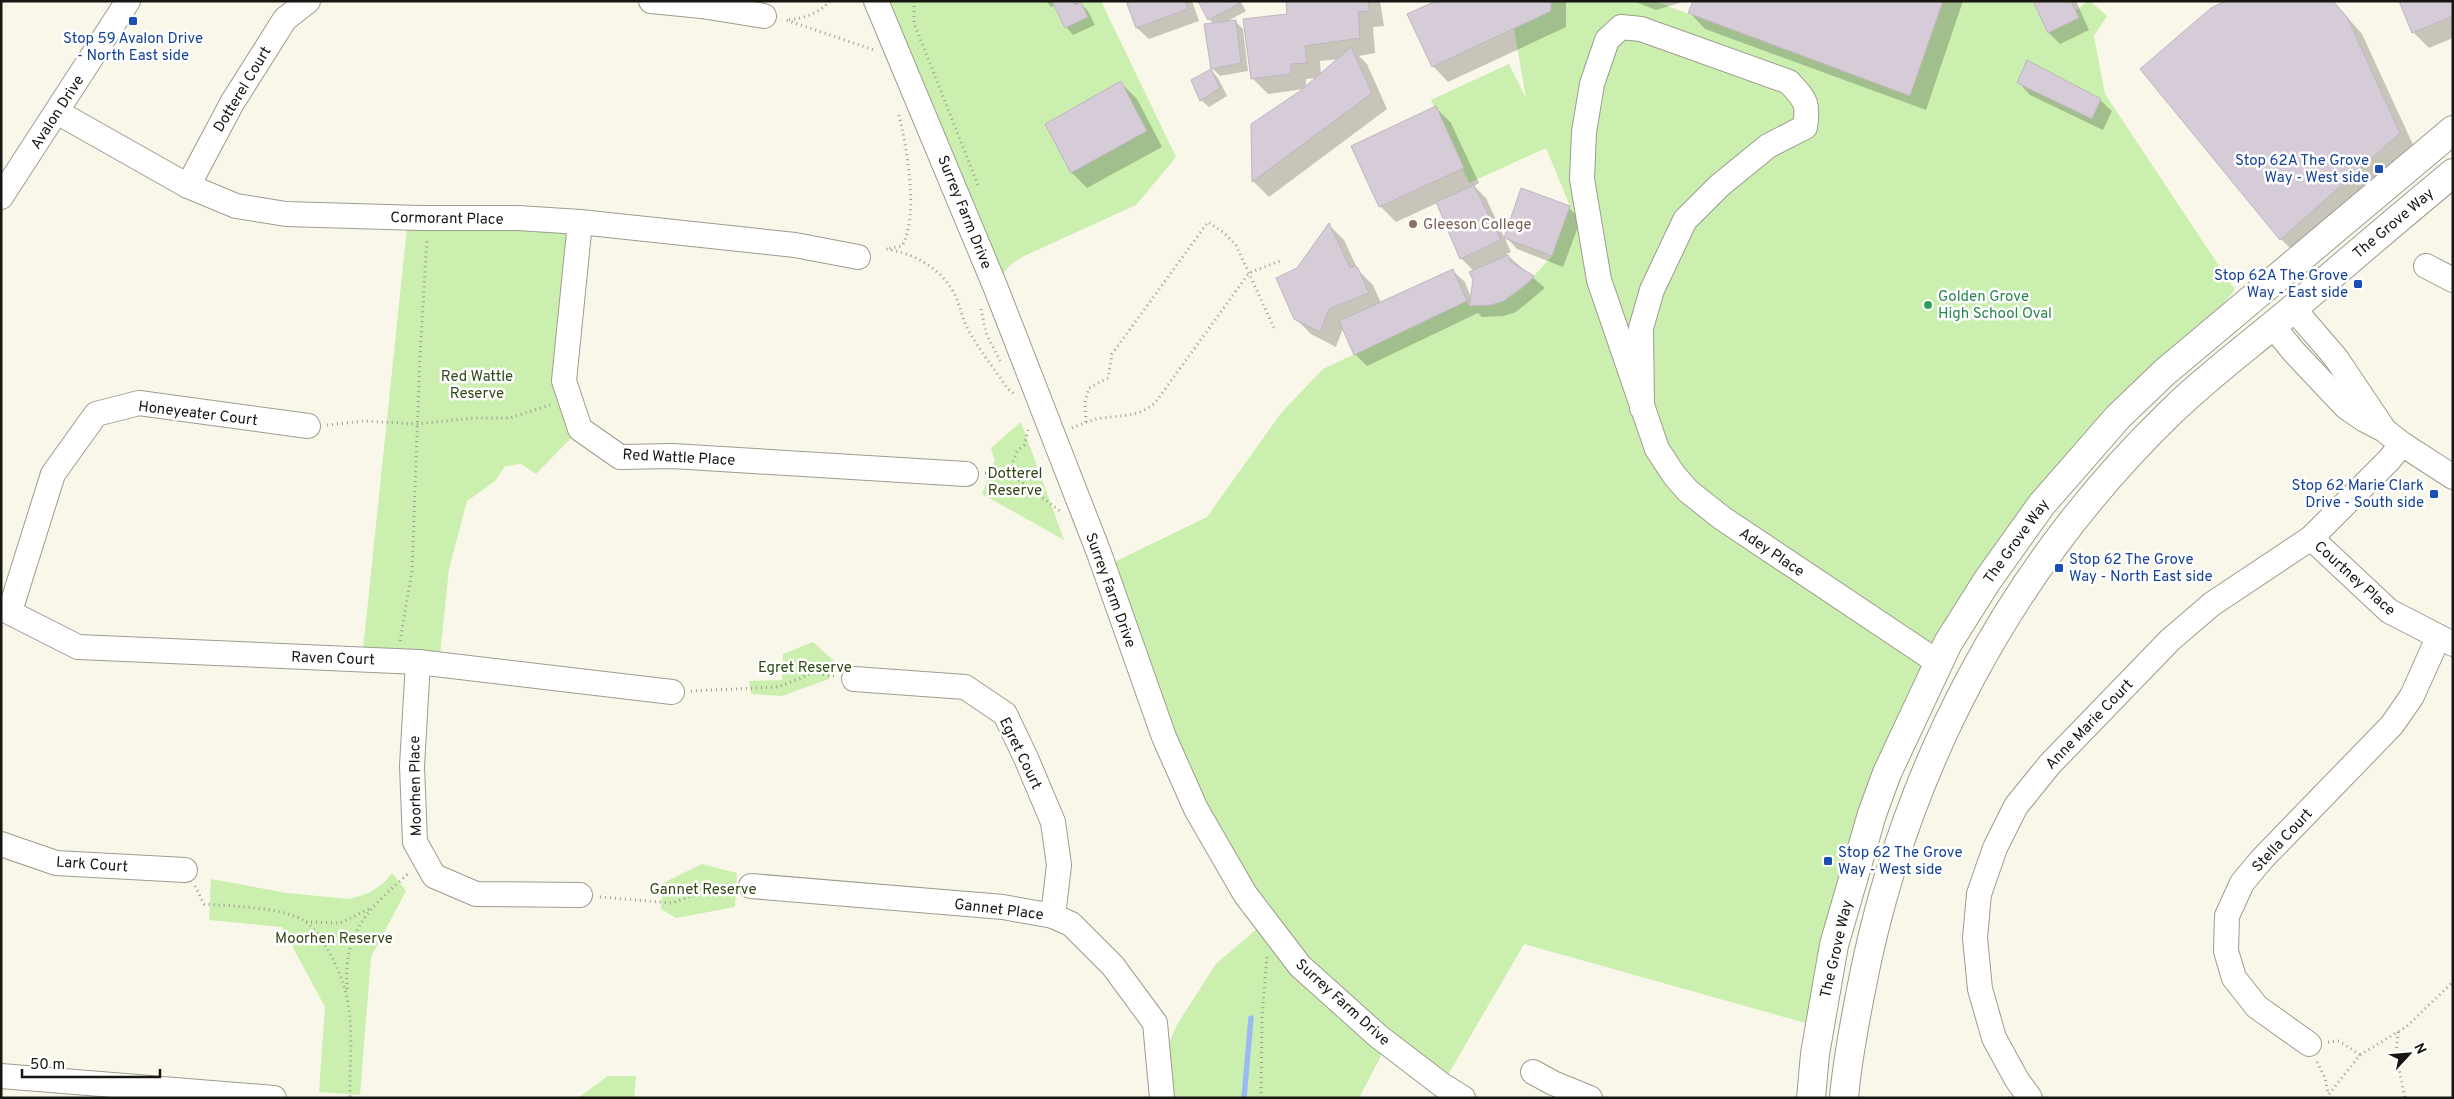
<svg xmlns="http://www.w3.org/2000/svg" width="2454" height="1099" viewBox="0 0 2454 1099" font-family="Overpass,sans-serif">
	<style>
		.green { fill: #caefaf }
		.shadow { fill: #0003; fill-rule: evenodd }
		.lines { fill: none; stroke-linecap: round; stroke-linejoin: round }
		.stream { stroke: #9bbaf3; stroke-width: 5.5 }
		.building { fill: #d6ccd7; stroke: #bfb5c0 }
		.minor-casing { stroke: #9e9c8f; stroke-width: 26 }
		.major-casing { stroke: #9e9c8f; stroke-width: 30 }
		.path { stroke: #9f9d93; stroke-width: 3; stroke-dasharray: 1 4; stroke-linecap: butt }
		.minor { stroke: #fff; stroke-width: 24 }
		.major { stroke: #fff; stroke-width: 28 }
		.transit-dot { fill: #1a4fb4; stroke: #fff; stroke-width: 2 }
		.education-dot { fill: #8d6e63; stroke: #fff; stroke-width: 2 }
		.leisure-dot { fill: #2e9e5b; stroke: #fff; stroke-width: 2 }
		.labels { text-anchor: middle; stroke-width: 5; stroke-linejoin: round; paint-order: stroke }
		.transit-label { font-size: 15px; fill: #164399; stroke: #fff; text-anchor: end }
		.street-label { font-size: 15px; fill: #171611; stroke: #fff }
		.education-label { font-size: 15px; fill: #785e54; stroke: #fff; text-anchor: start }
		.leisure-label { font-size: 15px; fill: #27864d; stroke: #fff; text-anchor: start }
		.park-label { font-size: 15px; fill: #2f4a16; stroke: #fff }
	</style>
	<rect width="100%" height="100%" fill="#f9f7e9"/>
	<!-- green -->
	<g class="green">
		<path d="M875 1H1101L1176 157 1136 205 1022 257 1009 266 995 286Z"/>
		<path d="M1551 1H1654L1910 96 1943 1H2033L2048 33 2088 1H2090L2107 16 2094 36 2105 94 2235 290 2032 517 1907 732 1820 1027 1524 944 1442 1085 1300 966 1196 809 1104 567 1207 517 1281 413 1323 369 1467 301 1469 306 1491 305 1504 301 1523 288 1552 256 1570 206 1546 148 1469 183 1431 100 1509 64 1526 98 1514 29 1551 11Z"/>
		<path d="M408 218 580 222 564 381 580 429 536 474 521 464 505 466 495 481 467 501 449 569 439 664 362 659Z"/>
		<path d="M1021 422 1064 540 982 494 995 461 991 448Z"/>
		<path d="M813 642 834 661 829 679 782 696 751 694 749 681 782 680 783 654Z"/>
		<path d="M702 864 737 873 735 907 676 918 661 909 663 883Z"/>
		<path d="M392 873 406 891 371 957 360 1095 319 1092 325 1007 282 927 209 920 211 879 287 893 349 899 369 893 385 882Z"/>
		<path d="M1258 928 1383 1052 1359 1098H1162L1160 1062 1178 1023 1216 964Z"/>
		<path d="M608 1076H636L634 1098H578Z"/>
	</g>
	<!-- shadow -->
	<g class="shadow">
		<path d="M1046 1 1080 3 1088 11 1095 25 1073 35 1066 27 1055 5 1051 7Z"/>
		<path d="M1127 1H1192L1199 21 1149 39 1137 28Z"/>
		<path d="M1199 1H1240L1246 11 1226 22 1235 21 1243 29 1248 71 1220 76 1212 68 1213 24Z"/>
		<path d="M1288 1H1380L1384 26 1373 27 1375 53 1359 56 1367 64 1387 109 1269 197 1253 181 1252 125 1304 89 1268 94 1252 78 1289 15ZM1340 59 1321 74 1320 61ZM1317 78 1306 87V79Z"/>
		<path d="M1438 1H1566V27L1448 82 1433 66Z"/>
		<path d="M1633 1H1686L1656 10Z"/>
		<path d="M1694 1H1963L1926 110 1705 29 1690 13Z"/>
		<path d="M2034 1H2076L2089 30 2060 44 2049 33Z"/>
		<path d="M2228 1H2333L2362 34 2415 149 2296 254 2281 239Z"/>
		<path d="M2453 1V38L2429 48 2413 32Z"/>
		<path d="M1211 70 1218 78 1227 96 1209 107 1201 100Z"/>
		<path d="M1121 83 1137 99 1162 147 1087 188 1072 173 1047 125Z"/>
		<path d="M2019 83 2100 100 2112 111 2103 130 2030 95Z"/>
		<path d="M1436 108 1451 123 1479 183 1474 186 1486 198 1511 252 1506 254 1545 288 1516 312 1504 316 1482 317 1478 313 1367 366 1355 354 1343 328 1336 347 1311 334 1295 318 1298 269 1329 225 1344 240 1358 270 1373 285 1381 303 1453 271 1465 282 1471 298 1474 271 1461 258 1437 203 1396 222 1380 206 1353 147Z"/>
		<path d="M1569 208 1581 219 1563 267 1517 249 1506 237Z"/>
	</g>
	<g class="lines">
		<!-- stream -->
		<path class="stream" d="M1244 1098 1251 1018"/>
	</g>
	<!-- building -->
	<g class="building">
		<path d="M1052 1H1073L1075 5 1081 2 1088 17 1065 28Z"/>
		<path d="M1126 1H1185L1188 9 1136 28Z"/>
		<path d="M1198 1H1238L1239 4 1208 20Z"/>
		<path d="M1286 1H1368L1369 11 1358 12 1360 38 1305 46 1307 63 1291 64V74L1251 79 1243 19 1287 14Z"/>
		<path d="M1436 1H1551V11L1432 67 1407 14Z"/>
		<path d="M1693 1H1943L1910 96 1688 13Z"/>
		<path d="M2033 1H2071L2079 18 2048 33Z"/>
		<path d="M2225 1H2333L2347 17 2400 133 2280 240 2140 69 2211 8Z"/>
		<path d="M2399 1H2453V16L2412 33Z"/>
		<path d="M1236 20 1241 63 1211 69 1204 24Z"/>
		<path d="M1351 47 1372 93 1252 182 1251 124 1300 91Z"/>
		<path d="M2027 60 2101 99 2092 119 2017 83Z"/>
		<path d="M1211 69 1220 88 1200 101 1191 80Z"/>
		<path d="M1121 81 1147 131 1071 173 1045 124Z"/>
		<path d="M1436 106 1464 168 1379 207 1351 146Z"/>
		<path d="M1474 185 1501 240 1460 259 1436 202Z"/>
		<path d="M1521 188 1570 206 1552 256 1504 238Z"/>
		<path d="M1329 223 1350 268 1355 266 1358 268 1369 293 1329 309 1320 332 1294 319 1276 278 1297 268Z"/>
		<path d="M1508 255 1511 262 1534 276 1530 281 1504 301 1491 305 1469 306 1473 280 1469 272Z"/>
		<path d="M1453 269 1467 301 1354 355 1339 321Z"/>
	</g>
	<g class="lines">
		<!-- minor casing -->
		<g class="minor-casing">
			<g id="minor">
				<path d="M651 1 702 6 764 16"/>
				<path d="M876 1 995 286 1099 553 1164 737 1196 809 1245 894 1300 966 1378 1036 1442 1085 1463 1098"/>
				<path d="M57 112 188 186 236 206 286 214 420 218H518L580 222 795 245 858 257"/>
				<path d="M188 186 232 103 285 19 308 1"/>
				<path d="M1 197 128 1"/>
				<path d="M580 222 564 381 580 429 620 457 672 456 966 474"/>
				<path d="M2426 266 2453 280"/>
				<path d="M2293 308 2336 358 2383 428"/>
				<path d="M2272 325 2294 352 2346 407 2365 420 2384 430 2402 444 2453 477"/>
				<path d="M1642 408 1641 328 1652 290 1685 220 1719 186 1768 146 1805 127C1809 102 1805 100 1789 82L1641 29 1621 27 1607 40 1592 84 1584 132 1582 179 1599 280 1657 449 1674 475 1688 491 1722 518 1939 663"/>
				<path d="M2311 538 2389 611 2453 644"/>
				<path d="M1 608 78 647 418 662 672 692"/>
				<path d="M10 611 53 474 96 414 139 403 308 426"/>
				<path d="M418 662 412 766 415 842 434 876 476 894 580 895"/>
				<path d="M854 679 965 687 1005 714 1026 758 1053 822 1059 865 1053 916"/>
				<path d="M1 844 56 863 185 870"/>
				<path d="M751 886 1003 907 1053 916 1071 924 1113 966 1155 1023 1162 1098"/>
				<path d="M2309 1044 2257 1007 2234 978 2226 951 2227 916 2242 883 2262 859 2392 725 2412 696 2438 638"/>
				<path d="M1533 1072 1553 1083 1590 1098"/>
				<path d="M1 1076 274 1098"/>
				<path d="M2030 1098 2017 1080 1994 1038 1980 989 1975 938 1979 894 1995 848 2016 806 2050 764 2170 640 2212 604 2311 538 2389 460 2402 444"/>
			</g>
		</g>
		<!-- major casing -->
		<g class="major-casing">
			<g id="major">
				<path d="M1811 1098 1815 1054 1834 945 1872 814 1887 773 1948 643 1987 581 2042 504 2118 417 2165 372 2453 130"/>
				<path d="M1844 1098C1847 1061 1854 1026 1861 990 1903 770 2010 567 2172 411 2210 374 2254 342 2295 307 2347 262 2400 217 2453 173"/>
			</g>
		</g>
		<!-- path -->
		<g class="path">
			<path d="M830 1C818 14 803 19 786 20L874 50"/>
			<path d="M914 1V23L978 185"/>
			<path d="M899 115C907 148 919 217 902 246L886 249C914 253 942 269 955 295 961 307 962 320 969 331 980 351 995 370 1008 389L1015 395"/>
			<path d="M981 309 986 333 1000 361"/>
			<path d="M1086 422 1085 402 1089 388 1108 378 1112 354 1208 222 1223 232 1236 245 1274 328"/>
			<path d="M327 425 365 421 417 424 474 418H510L550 405"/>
			<path d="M1072 428C1082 424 1092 419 1103 418 1123 415 1138 417 1155 403L1249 273 1280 261"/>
			<path d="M1028 430 1024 445 1017 451 1009 473 1060 511"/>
			<path d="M985 473H1009"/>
			<path d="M400 641 412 570 420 355 427 238"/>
			<path d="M691 691 778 687 813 673 834 676"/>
			<path d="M195 886 204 904C230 906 285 907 306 922 316 930 323 941 329 952 359 1005 349 1040 350 1098"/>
			<path d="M600 897 672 903 721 885H731"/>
			<path d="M306 922 340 923 369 909"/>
			<path d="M347 989C343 930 369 909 409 873"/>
			<path d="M2398 1032 2396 1054 2405 1098"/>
			<path d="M2328 1042 2339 1041 2360 1055"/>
			<path d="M2317 1062 2325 1078 2328 1093"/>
			<path d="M1261 1098 1262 1016 1267 956"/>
			<path d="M2326 1098 2360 1055 2406 1027 2453 982"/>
		</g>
		<!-- minor -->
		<use href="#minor" class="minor"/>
		<!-- major -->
		<use href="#major" class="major"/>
	</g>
	<!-- markers -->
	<g class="transit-dot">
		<rect x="128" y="16" width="10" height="10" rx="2.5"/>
		<rect x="2374" y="164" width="10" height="10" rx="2.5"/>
		<rect x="2353" y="279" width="10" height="10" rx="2.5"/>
		<rect x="2429" y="489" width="10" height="10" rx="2.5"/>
		<rect x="2054" y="563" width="10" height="10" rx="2.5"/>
		<rect x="1823" y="856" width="10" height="10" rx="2.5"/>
	</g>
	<circle class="education-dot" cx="1413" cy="224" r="5"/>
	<circle class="leisure-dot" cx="1928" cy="305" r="5"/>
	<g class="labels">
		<!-- transit labels -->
		<g class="transit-label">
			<text x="133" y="43" text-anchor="middle">Stop 59 Avalon Drive<tspan x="133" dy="17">- North East side</tspan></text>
			<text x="2369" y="165">Stop 62A The Grove<tspan x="2369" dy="17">Way - West side</tspan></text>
			<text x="2348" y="280">Stop 62A The Grove<tspan x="2348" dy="17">Way - East side</tspan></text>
			<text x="2424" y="490">Stop 62 Marie Clark<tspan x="2424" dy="17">Drive - South side</tspan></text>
			<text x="2069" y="564" text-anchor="start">Stop 62 The Grove<tspan x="2069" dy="17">Way - North East side</tspan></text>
			<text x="1838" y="857" text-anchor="start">Stop 62 The Grove<tspan x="1838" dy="17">Way - West side</tspan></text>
		</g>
		<!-- street labels -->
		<g class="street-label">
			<text transform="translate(242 89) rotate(-59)" y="5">Dotterel Court</text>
			<text transform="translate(57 112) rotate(-57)" y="5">Avalon Drive</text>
			<text transform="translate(965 212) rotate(68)" y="5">Surrey Farm Drive</text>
			<text transform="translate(447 218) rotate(1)" y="5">Cormorant Place</text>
			<text transform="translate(2393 223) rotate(-40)" y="5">The Grove Way</text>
			<text transform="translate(198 413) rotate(7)" y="5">Honeyeater Court</text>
			<text transform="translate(679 457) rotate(3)" y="5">Red Wattle Place</text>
			<text transform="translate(2016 541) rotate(-54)" y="5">The Grove Way</text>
			<text transform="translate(1772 552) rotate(34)" y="5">Adey Place</text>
			<text transform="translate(2355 578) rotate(42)" y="5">Courtney Place</text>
			<text transform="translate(1111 590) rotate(70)" y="5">Surrey Farm Drive</text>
			<text transform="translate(333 658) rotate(2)" y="5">Raven Court</text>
			<text transform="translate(2089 724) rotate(-46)" y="5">Anne Marie Court</text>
			<text transform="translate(1021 753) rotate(64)" y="5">Egret Court</text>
			<text transform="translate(415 786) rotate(-91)" y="5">Moorhen Place</text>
			<text transform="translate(2282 840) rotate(-47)" y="5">Stella Court</text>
			<text transform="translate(92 864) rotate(4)" y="5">Lark Court</text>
			<text transform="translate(999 909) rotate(7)" y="5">Gannet Place</text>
			<text transform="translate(1836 949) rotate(-77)" y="5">The Grove Way</text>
			<text transform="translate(1343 1002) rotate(42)" y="5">Surrey Farm Drive</text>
		</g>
		<!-- education labels -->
		<g class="education-label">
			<text x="1423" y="229">Gleeson College</text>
		</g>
		<!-- leisure labels -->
		<g class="leisure-label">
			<text x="1938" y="301">Golden Grove<tspan x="1938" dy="17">High School Oval</tspan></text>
		</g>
		<!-- park labels -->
		<g class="park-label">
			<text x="477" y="381">Red Wattle<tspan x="477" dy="17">Reserve</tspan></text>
			<text x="1015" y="478">Dotterel<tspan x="1015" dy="17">Reserve</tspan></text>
			<text x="805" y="672">Egret Reserve</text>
			<text x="703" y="894">Gannet Reserve</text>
			<text x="334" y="943">Moorhen Reserve</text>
		</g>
	</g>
	<!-- border -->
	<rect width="2454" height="1099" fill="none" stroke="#171611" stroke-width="5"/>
	<!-- north arrow -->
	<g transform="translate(2409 1054) rotate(64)" stroke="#ffffff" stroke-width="4" paint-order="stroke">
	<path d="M0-4L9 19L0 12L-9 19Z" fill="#171611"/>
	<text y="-8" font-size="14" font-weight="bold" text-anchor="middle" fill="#171611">N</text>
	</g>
	<!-- scale -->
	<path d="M22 1069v8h138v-8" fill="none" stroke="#171611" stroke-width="2.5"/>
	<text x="30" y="1069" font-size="15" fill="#171611" stroke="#ffffff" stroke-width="4" paint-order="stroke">50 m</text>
</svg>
